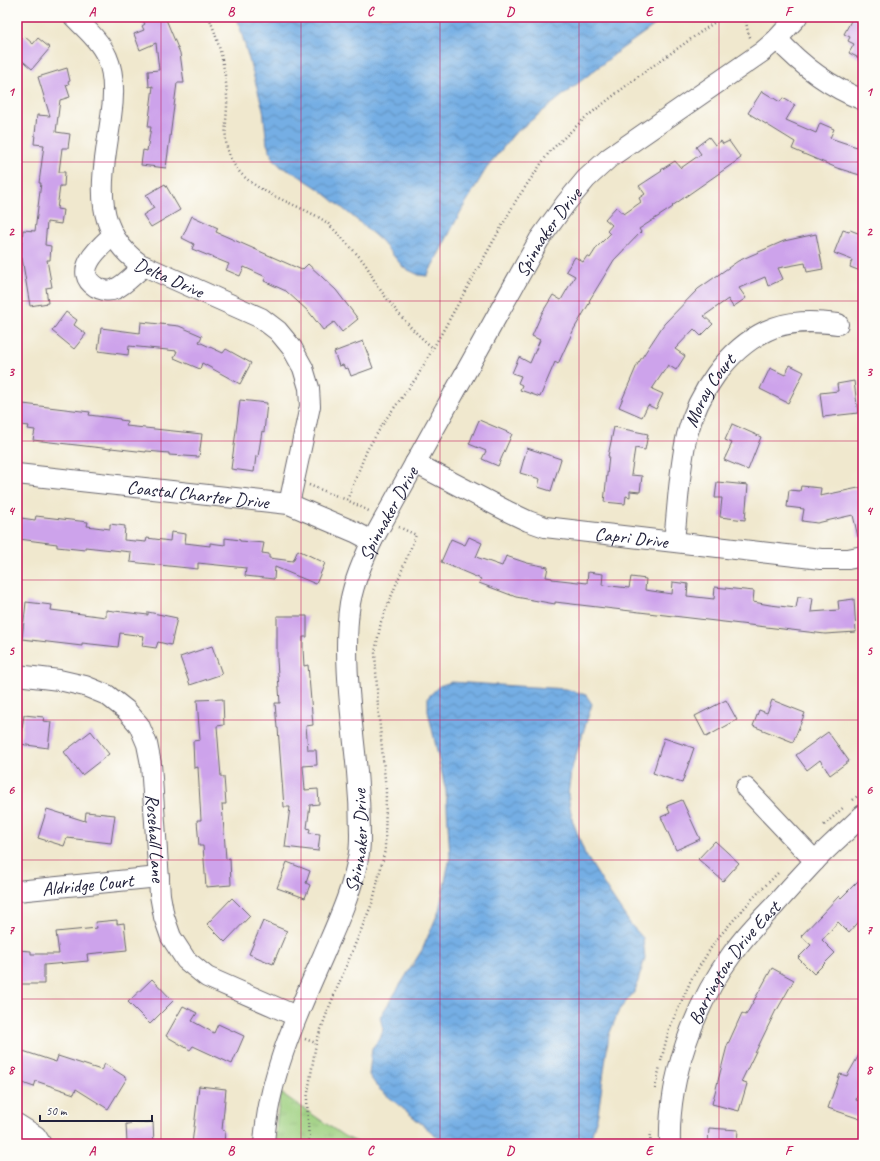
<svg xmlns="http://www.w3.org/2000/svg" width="880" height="1161" viewBox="0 0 880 1161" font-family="Caveat,sans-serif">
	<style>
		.grass { fill: url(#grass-tufts); stroke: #60795e }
		.water { fill: url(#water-waves); stroke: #4b6890 }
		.building { fill: #cda3eb }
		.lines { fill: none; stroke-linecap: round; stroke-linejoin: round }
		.minor-casing { stroke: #6a676e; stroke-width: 22 }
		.path { stroke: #6a676e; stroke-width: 2.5; stroke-dasharray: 1 3; stroke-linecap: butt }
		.minor { stroke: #fff; stroke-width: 20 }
		.grid { fill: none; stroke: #c2185b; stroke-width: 1; stroke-opacity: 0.55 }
		.labels { text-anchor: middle; stroke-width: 3; stroke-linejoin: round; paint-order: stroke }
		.street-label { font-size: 19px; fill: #22223b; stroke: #fdfcf7 }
		.neatline { fill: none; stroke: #c2185b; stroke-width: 1.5 }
		.grid-label { font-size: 13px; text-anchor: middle; font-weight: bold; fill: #c2185b }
	</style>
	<defs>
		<pattern id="grass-tufts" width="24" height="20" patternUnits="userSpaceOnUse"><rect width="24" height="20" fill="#9ed080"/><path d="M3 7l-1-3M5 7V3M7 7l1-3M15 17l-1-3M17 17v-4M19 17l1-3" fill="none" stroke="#88b270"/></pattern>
		<pattern id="water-waves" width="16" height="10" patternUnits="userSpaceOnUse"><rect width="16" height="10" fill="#74aee4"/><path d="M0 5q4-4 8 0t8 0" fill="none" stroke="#5f8dba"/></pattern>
	</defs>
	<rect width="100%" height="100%" fill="#fdfcf7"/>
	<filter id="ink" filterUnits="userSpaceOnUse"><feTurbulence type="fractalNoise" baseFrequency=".025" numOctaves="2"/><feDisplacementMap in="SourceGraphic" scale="8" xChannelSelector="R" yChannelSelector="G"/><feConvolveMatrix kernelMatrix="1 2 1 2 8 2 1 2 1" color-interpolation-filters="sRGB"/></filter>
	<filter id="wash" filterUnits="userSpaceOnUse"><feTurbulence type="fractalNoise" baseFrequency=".012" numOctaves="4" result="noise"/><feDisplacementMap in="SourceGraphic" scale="16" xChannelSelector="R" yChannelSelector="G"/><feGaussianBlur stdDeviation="0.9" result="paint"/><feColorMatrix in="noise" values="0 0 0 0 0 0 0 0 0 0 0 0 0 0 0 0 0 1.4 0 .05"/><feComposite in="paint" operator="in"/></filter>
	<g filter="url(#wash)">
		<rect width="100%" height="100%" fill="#f0e8ce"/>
		<!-- grass -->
		<path class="grass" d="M281 1093 344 1136 361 1144H275L277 1118Z"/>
		<!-- water -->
		<g class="water">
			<path d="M237 17H666L620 50 514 134 486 169 461 211 427 276 419 275 404 268 381 241 357 220 319 189 296 174 281 167 273 158 267 144 263 109Z"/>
			<path d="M451 682 566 689 586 695 592 704 571 771 568 795 572 819 585 854 610 894 631 925 643 938 645 958 635 991 619 1010 609 1035 598 1114 589 1144H446L378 1088 369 1075 372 1048 380 1039 383 1029 380 1017 422 950 439 911 450 857 446 791 428 711V697L439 686Z"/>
		</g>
		<g id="blocks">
			<!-- building -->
			<g class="building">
				<path d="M141 17H165L180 53 184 83H177L166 168 141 165 143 150 147 151 151 127H148L153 86 149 87 148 71 159 70 156 43 140 50 134 34 144 30 142 26 145 24Z"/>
				<path d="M853 17H858L863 20V60L849 53 854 44 848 41 850 37 844 34Z"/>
				<path d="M24 36 33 44 38 38 50 48 32 69 17 56V45Z"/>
				<path d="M67 68 70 81 68 82 69 84 66 85 70 97 60 100 56 132 70 134 68 148H62L59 172H65L64 186H60L57 209 63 210 61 224 47 222 45 245 51 246 50 260H47L52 287 46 288 48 303 30 306 22 258H20L23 230 35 231 41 183H39L44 145 34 144 37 115 50 116 38 77Z"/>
				<path d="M762 91 780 102 783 98 795 105 786 120 816 133 820 123 834 129 830 138 863 149V176L837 168 792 149 795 142 748 113Z"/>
				<path d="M709 137 715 145 721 141 723 144 729 141 741 158 672 206 673 207 639 229 641 232 614 260 589 301 590 302 574 329 558 364 555 362 540 397 520 390 522 385 518 383 521 376 512 373 519 357 530 363 540 340 532 336 542 313 553 295 561 300 575 276 566 271 575 257 583 262 587 256 590 258 597 247 610 234 607 231 612 225 605 219 616 207 624 214 641 202 639 198 645 194 639 186 662 171 661 170 675 161 681 168 701 154 696 147Z"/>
				<path d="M165 184 180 210 151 227 143 215 154 208 146 195Z"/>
				<path d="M192 216 218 228 216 232 302 270 308 264 336 290 358 319 342 332 334 322 323 330 309 312 286 291 264 281 266 277 244 267 240 276 226 270 229 264 192 249 194 244 182 238Z"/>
				<path d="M843 230 849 232 850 230 863 235V272L850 267 852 260 834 253Z"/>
				<path d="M816 234 823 269 807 272 805 263 778 268 783 279 768 286 765 277 739 288 746 298 733 307 728 299 704 316 713 324 701 336 694 329 675 349 685 356 676 370 668 365 652 389 663 394 656 409 648 405 642 417 619 407 637 365 664 324 698 289 738 261 784 241Z"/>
				<path d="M66 312 77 320 74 325 86 334 74 349 52 331Z"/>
				<path d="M141 322 179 326 202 336 199 342 223 353 226 349 251 363 240 384 202 363 200 369 174 358 177 351 129 346 128 355 98 351 101 328 140 333Z"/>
				<path d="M363 341 373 368 351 376 348 368 345 369 343 365 339 366 334 352Z"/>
				<path d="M790 365 804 372 788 403 760 389 770 368 785 375Z"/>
				<path d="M854 381 858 413 823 417 820 393 838 391 837 384Z"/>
				<path d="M240 400 267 403 264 432 262 431 258 457 256 456 254 472 231 469Z"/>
				<path d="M23 404 90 412 89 415 120 419V420L127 421 126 426 202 434 199 457 169 455V453L146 451V452L111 448V449L33 440 35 430 28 429 29 426 21 425Z"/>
				<path d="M479 420 512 434 498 466 482 459 486 451 469 444Z"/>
				<path d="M732 424 761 437 748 470 724 460 732 443 725 440Z"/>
				<path d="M614 427 648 434 645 450 635 448 631 475 642 476 640 492 630 491V497L626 496 625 504 604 502 609 456H608Z"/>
				<path d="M527 448 561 459 551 491 538 487 540 479 520 473Z"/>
				<path d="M717 482 748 485 745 520 720 517 722 498H715Z"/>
				<path d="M801 486 821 488 820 496 863 487V536L858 537 853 515 817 523 802 521 804 509 787 507 789 490 800 491Z"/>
				<path d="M36 516 88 522 87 526 110 529V524L125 526 124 540 146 542 147 538 170 541 171 532 186 534 185 543 210 546V543L225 545V538L240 540V541L264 543 262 553 269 554V558L293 561 298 550 325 563 316 584 275 567 274 579 245 576 246 568 198 563V569L130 562 131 552 85 547V550L57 547V544L19 539 21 518 35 520Z"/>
				<path d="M469 537 482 543 476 557 502 566 506 556 527 563 548 567 546 577 552 578V579L587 583 588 572 603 574 602 585 629 588 631 577 646 579 645 590 672 594 673 582 688 584 687 596 714 599 715 587 754 591 753 602 770 605 796 608 798 597 813 598 811 612 839 610 838 601 854 599 856 632 825 634 555 602V604L516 597 479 583 481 579 441 562 451 539 465 545Z"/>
				<path d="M26 602 52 605 51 610 106 617V610L148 615V612L177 618 171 645 158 642 156 648 142 646 144 636 120 633 118 647 82 643V646L22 639Z"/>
				<path d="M277 616H307V637H303V649L304 666 308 665 313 725 306 726 308 750H316L317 765 303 766 305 790 318 789 319 804 310 805 307 828 310 829 309 833 320 834 318 851 285 847 290 807H284L278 728H277L275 703H280L277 660Z"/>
				<path d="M212 646 222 674 190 685 180 657Z"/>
				<path d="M223 699 224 725 217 726 221 777H224L226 804H222L226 859 230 858 231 885 206 887 203 846H199L197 820H201L198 767 194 768 193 741 200 740 197 700Z"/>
				<path d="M726 700 737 720 706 737 695 716Z"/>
				<path d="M772 700 805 713 793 742 753 726 759 710 767 713Z"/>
				<path d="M24 715 44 717 43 721 51 722 48 748 20 744Z"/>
				<path d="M91 731 109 754 82 775 64 752Z"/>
				<path d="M828 732 849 761 830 775 820 760 807 770 796 755Z"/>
				<path d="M664 738 694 748 682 783 653 773Z"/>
				<path d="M682 800 700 839 676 850 661 817 670 813 667 806Z"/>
				<path d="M47 809 85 821 86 812 115 815 111 843 67 838 64 846 38 838Z"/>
				<path d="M715 841 739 863 723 881 698 859Z"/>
				<path d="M287 862 310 871 306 883 310 885 305 898 277 888Z"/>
				<path d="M863 876V917L849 933 838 922 822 940 835 953 814 974 798 958 811 945 801 936 839 896 841 898Z"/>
				<path d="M232 898 250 916 225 942 207 924Z"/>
				<path d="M117 920V924L124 923 127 950 87 954 88 961 44 965V984H17V950L31 951V954H59L56 932 97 928 96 922Z"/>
				<path d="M263 921 287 931 273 964 249 954Z"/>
				<path d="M772 968 794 980 777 1010H776L741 1082 747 1084 739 1111 712 1104 727 1046 742 1013 746 1015Z"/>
				<path d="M152 979 173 1001 150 1024 128 1002Z"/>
				<path d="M183 1006 197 1013 192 1021 214 1033 218 1024 244 1036 232 1064 193 1046 190 1050 166 1036Z"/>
				<path d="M863 1048V1079L856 1100 863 1102V1120L828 1108 840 1074 847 1076Z"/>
				<path d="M17 1049 56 1062 58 1056 101 1070 105 1064 127 1078 108 1109 76 1089 74 1094 36 1081 34 1087 17 1081Z"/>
				<path d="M199 1086 226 1089 222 1130 225 1131 224 1144H192Z"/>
				<path d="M153 1122 154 1144H127L126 1124Z"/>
				<path d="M709 1128 738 1130 737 1144H708Z"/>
			</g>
		</g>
	</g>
	<g filter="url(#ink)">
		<use href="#blocks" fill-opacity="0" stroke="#6a676e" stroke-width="1"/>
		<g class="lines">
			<!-- minor casing -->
			<g class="minor-casing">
				<g id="minor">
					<path id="s1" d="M74 17C86 29 100 41 107 57 115 75 114 97 111 117 104 172 87 226 140 264L261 318 278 331 292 348 303 368 309 388 310 406 289 504"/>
					<path d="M777 39C801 65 830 87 863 100"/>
					<path d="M113 235C100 247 71 271 96 287 101 290 109 292 115 289 125 285 135 273 144 266"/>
					<path id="s2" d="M415 463 509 512 528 521 545 527 821 559H848L863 556"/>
					<path id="s3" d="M17 474 289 504 355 532 372 541"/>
					<path id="s4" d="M674 541C678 506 679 469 687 435 698 393 727 350 766 331 788 320 814 321 838 324"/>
					<path id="s5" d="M17 675 59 680 85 686 107 695 126 710 139 725 147 744 151 764 160 895 164 917 171 937 186 960 207 977 296 1016"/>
					<path d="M746 788 815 861"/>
					<path id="s6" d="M17 891 159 877"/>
					<path d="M17 1124 36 1136 41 1144"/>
					<path id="s7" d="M264 1144C268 1077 296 1017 323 956 337 923 353 890 359 853 360 847 360 841 360 834 360 813 359 793 357 772 352 719 342 655 350 603 354 581 363 561 372 541L539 240 566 203 586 179 609 158 762 52 777 39 797 17"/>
					<path id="s8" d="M670 1144C668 1079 693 1007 732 954 744 937 759 921 774 906 787 891 801 876 815 861 830 845 847 831 863 815"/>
				</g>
			</g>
			<!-- path -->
			<g class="path">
				<path d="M209 17C219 42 226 70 227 97 228 115 222 136 229 154 242 192 296 201 326 222 331 226 336 232 341 237 350 247 360 256 367 267 371 273 373 279 377 285 394 309 411 330 433 348"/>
				<path d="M745 17C747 25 747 32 751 39"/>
				<path d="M309 485 347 500 369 511"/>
				<path d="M347 500 367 450 386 419 417 377 517 199 550 151 585 118 640 75 722 17"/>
				<path d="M853 800 863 791"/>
				<path d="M824 825 844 807"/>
				<path d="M305 1039 316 1043"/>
				<path d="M661 1061 669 1029 692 978 716 940 754 897 779 872"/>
				<path d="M655 1089 660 1066"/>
				<path d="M309 1144 307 1099 316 1043 328 1010 373 901 385 850 386 790 378 707 375 652 381 622 416 535 399 527"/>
				<path d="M650 1144 651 1132"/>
			</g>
			<!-- minor -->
			<use href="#minor" class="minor"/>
		</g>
	</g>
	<!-- grid -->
	<path class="grid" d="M161 17V1144M301 17V1144M440 17V1144M579 17V1144M719 17V1144M17 162H863M17 301H863M17 441H863M17 580H863M17 720H863M17 860H863M17 999H863"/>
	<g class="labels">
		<!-- street labels -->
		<g class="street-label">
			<text dy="7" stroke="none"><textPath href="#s7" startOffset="980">Spinnaker Drive</textPath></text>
			<text dy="7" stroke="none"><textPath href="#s1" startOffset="305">Delta Drive</textPath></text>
			<text dy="7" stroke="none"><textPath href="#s4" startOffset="157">Moray Court</textPath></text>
			<text dy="7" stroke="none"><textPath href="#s3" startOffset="182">Coastal Charter Drive</textPath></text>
			<text dy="7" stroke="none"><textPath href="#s7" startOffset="656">Spinnaker Drive</textPath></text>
			<text dy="7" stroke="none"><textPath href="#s2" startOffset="232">Capri Drive</textPath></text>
			<text dy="7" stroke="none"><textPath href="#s5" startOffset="252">Rosehall Lane</textPath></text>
			<text dy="7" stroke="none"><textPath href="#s7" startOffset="320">Spinnaker Drive</textPath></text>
			<text dy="7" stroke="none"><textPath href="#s6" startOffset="71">Aldridge Court</textPath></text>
			<text dy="7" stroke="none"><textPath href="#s8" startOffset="197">Barrington Drive East</textPath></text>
		</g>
	</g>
	<!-- margin -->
	<rect width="880" height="1161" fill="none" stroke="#fdfcf7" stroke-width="44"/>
	<!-- scale -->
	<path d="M40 1115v6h112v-6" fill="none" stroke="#22223b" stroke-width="2"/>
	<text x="46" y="1115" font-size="12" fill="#22223b" stroke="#fdfcf7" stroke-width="3" paint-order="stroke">50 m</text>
	<rect x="22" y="22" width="836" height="1117" class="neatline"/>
	<g class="grid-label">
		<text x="92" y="16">A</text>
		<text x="231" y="16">B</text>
		<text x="370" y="16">C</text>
		<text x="510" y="16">D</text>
		<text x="649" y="16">E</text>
		<text x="788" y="16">F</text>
		<text x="11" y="96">1</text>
		<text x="869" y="96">1</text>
		<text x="11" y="236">2</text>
		<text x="869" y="236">2</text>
		<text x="11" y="376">3</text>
		<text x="869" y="376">3</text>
		<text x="11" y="515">4</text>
		<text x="869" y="515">4</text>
		<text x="11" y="655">5</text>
		<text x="869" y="655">5</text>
		<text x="11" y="794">6</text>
		<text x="869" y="794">6</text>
		<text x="11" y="934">7</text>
		<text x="869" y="934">7</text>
		<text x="11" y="1074">8</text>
		<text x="869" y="1074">8</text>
		<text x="92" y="1155">A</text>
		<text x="231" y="1155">B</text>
		<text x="370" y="1155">C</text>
		<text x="510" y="1155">D</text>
		<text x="649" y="1155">E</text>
		<text x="788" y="1155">F</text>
	</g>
</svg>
